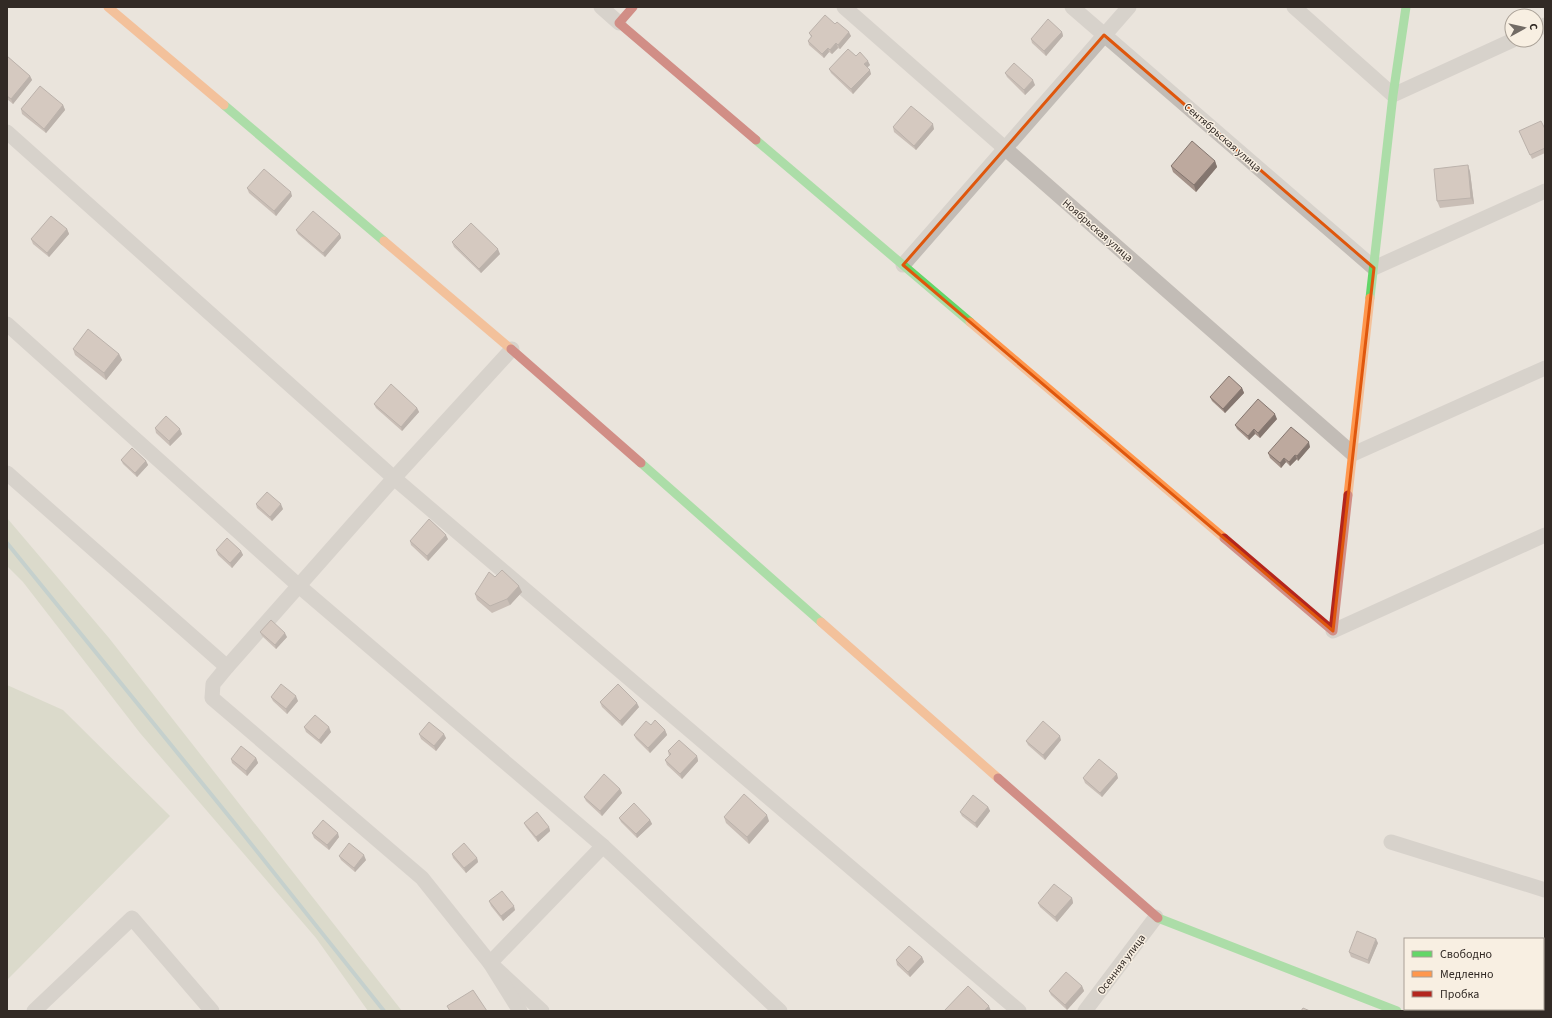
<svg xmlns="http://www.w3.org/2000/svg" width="1552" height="1018" viewBox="0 0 1552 1018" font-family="'Source Sans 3',sans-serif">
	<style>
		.green { fill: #cacfb6 }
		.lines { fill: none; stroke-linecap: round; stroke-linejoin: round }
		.stream { stroke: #99b9ba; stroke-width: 4 }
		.street { stroke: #c2bcb6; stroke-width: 15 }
		.fast { stroke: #63d668; stroke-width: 9 }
		.slow { stroke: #ff974d; stroke-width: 9 }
		.jam { stroke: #b3261e; stroke-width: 9 }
		.wall { fill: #a39188 }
		.shaded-wall { fill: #84766f }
		.building { fill: #bda99e; stroke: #84766f }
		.marked { fill: none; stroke: #df570d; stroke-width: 3; stroke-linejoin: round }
		.labels { text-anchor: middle; stroke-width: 3; stroke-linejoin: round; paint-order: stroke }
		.street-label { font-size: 11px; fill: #322a25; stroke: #f8efe2 }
	</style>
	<rect width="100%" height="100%" fill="#eae4dc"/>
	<!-- green -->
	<g class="green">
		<path d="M7 518 109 638 402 1011H368L316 938 140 733 23 582 7 566Z"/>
		<path d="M7 685 63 710 170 816 7 980Z"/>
	</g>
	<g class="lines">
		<!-- stream -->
		<path class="stream" d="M7 543 232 820 384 1011"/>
		<!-- street -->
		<g class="street">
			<path d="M601 7 619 23"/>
			<path d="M844 7 1353 454 1545 368"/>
			<path d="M1072 7 1374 268 1545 191"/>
			<path d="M1294 7 1393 95 1513 40"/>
			<path d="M1536 30 1545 25"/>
			<path d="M7 132 394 478 1019 1011"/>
			<path d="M903 265 1129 7"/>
			<path d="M7 324 299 586 603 846 780 1011"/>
			<path d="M512 349 394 478 227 667 213 684 212 698 422 878 490 963 542 1011"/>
			<path d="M7 473 227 667"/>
			<path d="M1333 631 1545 535"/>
			<path d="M1391 842 1545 890"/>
			<path d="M34 1011 132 918 212 1011"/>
			<path d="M520 1011 490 963 603 846"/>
			<path d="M1085 1011 1156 917"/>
		</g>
		<!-- fast -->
		<g class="fast">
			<path d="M224 105 384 241"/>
			<path d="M756 140 970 322"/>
			<path d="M1370 298 1393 95 1406 7"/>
			<path d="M641 463 821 622"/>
			<path d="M1158 918 1397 1011"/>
		</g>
		<!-- slow -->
		<g class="slow">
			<path d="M108 7 224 105"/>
			<path d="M384 241 511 349"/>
			<path d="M970 322 1224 538"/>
			<path d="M1348 495 1370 298"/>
			<path d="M821 622 998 778"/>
		</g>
		<!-- jam -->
		<g class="jam">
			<path d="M633 7 619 23 756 140"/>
			<path d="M511 349 641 463"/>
			<path d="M1224 538 1333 631 1348 495"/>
			<path d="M998 778 1158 918"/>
		</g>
	</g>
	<!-- wall -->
	<g class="wall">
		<path d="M835 24 851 36 840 49 838 48 832 54 829 52 824 58 809 45 808 41 811 37 809 33Z"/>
		<path d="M1062 32 1063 36 1046 56 1032 43 1031 39Z"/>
		<path d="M7 56 30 76 32 80 13 104 7 99Z"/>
		<path d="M856 56 870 65 867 67 871 74 853 94 831 73 829 69Z"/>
		<path d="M1005 73 1035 85 1025 95 1007 77Z"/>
		<path d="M63 105 65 110 46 133 22 114 21 109Z"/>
		<path d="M893 127 934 129 916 150 894 132Z"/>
		<path d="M1545 129V153L1532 159 1519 131Z"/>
		<path d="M1215 161 1217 167 1196 192 1173 172 1171 166Z"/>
		<path d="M1468 165 1470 172 1474 204 1440 208 1437 201Z"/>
		<path d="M247 188 292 196 276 216 249 193Z"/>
		<path d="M67 229 69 234 49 257 33 244 31 239Z"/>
		<path d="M296 230 340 234 341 238 325 257 298 234Z"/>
		<path d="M452 242 500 254 481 273 454 247Z"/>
		<path d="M73 349 119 354 122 360 106 380 75 355Z"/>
		<path d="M1242 388 1244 393 1225 413 1212 401 1210 397Z"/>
		<path d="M374 404 417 408 419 412 402 431 376 408Z"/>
		<path d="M1277 419 1260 438 1255 434 1249 440 1237 429 1235 425Z"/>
		<path d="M155 428 182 434 170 446 156 433Z"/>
		<path d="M1310 447 1298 461 1297 459 1290 466 1286 462 1281 468 1270 458 1268 453Z"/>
		<path d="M121 460 146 461 148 465 137 477 123 464Z"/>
		<path d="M256 504 283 509 272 521 257 508Z"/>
		<path d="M448 539 428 561 411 545 410 541Z"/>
		<path d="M216 550 241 551 243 555 232 568 218 555Z"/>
		<path d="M495 577 522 592 510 605 492 613 477 600 475 594Z"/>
		<path d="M260 632 287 637 276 649 262 636Z"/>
		<path d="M271 697 298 701 287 714 273 701Z"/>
		<path d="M600 702 639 707 622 726 602 707Z"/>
		<path d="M651 725 665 730 667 735 650 753 636 739 634 735Z"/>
		<path d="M304 727 331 732 321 744 306 732Z"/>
		<path d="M419 734 446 738 436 751 421 739Z"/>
		<path d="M1061 740 1045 760 1028 745 1026 741Z"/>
		<path d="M668 751 697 756 698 761 682 779 667 765 665 760 669 756Z"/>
		<path d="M256 758 258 763 247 776 232 763 231 759Z"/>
		<path d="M1083 778H1118L1102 797 1085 783Z"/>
		<path d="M620 789 622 793 602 816 586 801 584 797Z"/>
		<path d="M988 807 990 811 977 828 962 816 960 812Z"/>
		<path d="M724 817 769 821 749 844 726 823Z"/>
		<path d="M619 818 650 820 652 824 637 838 621 822Z"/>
		<path d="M524 823 549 827 550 831 538 842 526 827Z"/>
		<path d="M312 833 339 837 329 850 314 838Z"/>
		<path d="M452 854 477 858 478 862 466 873 453 858Z"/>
		<path d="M339 856 366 860 355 872 341 860Z"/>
		<path d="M1072 898 1073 903 1057 922 1040 907 1038 903Z"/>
		<path d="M489 901 515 910 503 921 491 906Z"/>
		<path d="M1378 943 1369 964 1351 957 1349 952Z"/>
		<path d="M922 957 924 962 910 977 897 965 896 960Z"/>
		<path d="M1082 986 1084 991 1067 1010 1051 995 1049 991Z"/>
	</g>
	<!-- shaded-wall -->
	<g class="shaded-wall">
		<path d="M849 32 851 36 840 49 838 45Z"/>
		<path d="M1062 32 1063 36 1046 56 1044 51Z"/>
		<path d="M836 43 838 48 832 54 830 50Z"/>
		<path d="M828 48 829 52 824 58 822 54Z"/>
		<path d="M868 61 870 65 866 69 864 64Z"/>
		<path d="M870 70 871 74 853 94 851 89Z"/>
		<path d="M30 76 32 80 13 104 11 99Z"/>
		<path d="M1033 80 1035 85 1025 95 1024 90Z"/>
		<path d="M63 105 65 110 46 133 44 129Z"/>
		<path d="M933 124 934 129 916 150 914 146Z"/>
		<path d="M1215 161 1217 167 1196 192 1194 185Z"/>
		<path d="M1468 165 1470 172 1474 204 1471 198Z"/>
		<path d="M291 192 292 196 276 216 274 211Z"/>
		<path d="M67 229 69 234 49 257 47 253Z"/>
		<path d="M340 234 341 238 325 257 323 253Z"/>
		<path d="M498 249 500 254 481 273 479 269Z"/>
		<path d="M119 354 122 360 106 380 104 373Z"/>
		<path d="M1242 388 1244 393 1225 413 1223 409Z"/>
		<path d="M417 408 419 412 402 431 401 427Z"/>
		<path d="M1275 414 1277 419 1260 438 1258 433Z"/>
		<path d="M180 429 182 434 170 446 169 441Z"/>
		<path d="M1254 429 1255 434 1249 440 1248 436Z"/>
		<path d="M1309 442 1310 447 1298 461 1297 456Z"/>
		<path d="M1295 455 1297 459 1290 466 1289 462Z"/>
		<path d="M1284 458 1286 462 1281 468 1280 463Z"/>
		<path d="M146 461 148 465 137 477 135 473Z"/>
		<path d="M281 504 283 509 272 521 270 517Z"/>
		<path d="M446 535 448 539 428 561 427 556Z"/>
		<path d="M241 551 243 555 232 568 230 563Z"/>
		<path d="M519 586 522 592 510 605 507 599Z"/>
		<path d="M285 633 287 637 276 649 275 645Z"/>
		<path d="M296 696 298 701 287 714 286 709Z"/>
		<path d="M637 703 639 707 622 726 620 721Z"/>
		<path d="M329 727 331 732 321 744 319 740Z"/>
		<path d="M665 730 667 735 650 753 648 748Z"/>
		<path d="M444 734 446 738 436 751 434 746Z"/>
		<path d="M1060 736 1061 740 1045 760 1043 755Z"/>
		<path d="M697 756 698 761 682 779 680 774Z"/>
		<path d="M256 758 258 763 247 776 246 771Z"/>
		<path d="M1117 774 1118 778 1102 797 1100 793Z"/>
		<path d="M620 789 622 793 602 816 600 811Z"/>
		<path d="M988 807 990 811 977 828 975 823Z"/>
		<path d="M767 815 769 821 749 844 747 837Z"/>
		<path d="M650 820 652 824 637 838 636 834Z"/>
		<path d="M549 827 550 831 538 842 536 837Z"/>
		<path d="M338 833 339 837 329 850 327 845Z"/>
		<path d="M364 855 366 860 355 872 354 868Z"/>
		<path d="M477 858 478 862 466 873 464 868Z"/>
		<path d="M1072 898 1073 903 1057 922 1055 917Z"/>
		<path d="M514 906 515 910 503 921 501 916Z"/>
		<path d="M1376 939 1378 943 1369 964 1368 960Z"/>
		<path d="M922 957 924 962 910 977 908 972Z"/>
		<path d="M1082 986 1084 991 1067 1010 1065 1005Z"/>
		<path d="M989 1006 991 1011H984Z"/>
	</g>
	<!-- building -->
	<g class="building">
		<path d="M825 15 835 24 837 22 849 32 838 45 836 43 830 50 828 48 822 54 808 41 812 36 809 33Z"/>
		<path d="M1048 19 1062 32 1044 51 1031 39Z"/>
		<path d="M848 49 856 56 860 52 868 61 864 64 870 70 851 89 829 69Z"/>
		<path d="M7 56 30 76 11 99 7 96Z"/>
		<path d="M1014 63 1033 80 1024 90 1005 73Z"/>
		<path d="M40 86 63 105 44 129 21 109Z"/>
		<path d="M911 106 933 124 914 146 893 127Z"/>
		<path d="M1541 121 1545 129V148L1530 155 1519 131Z"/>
		<path d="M1192 141 1215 161 1194 185 1171 166Z"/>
		<path d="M1468 165 1471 198 1437 201 1434 169Z"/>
		<path d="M264 169 291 192 274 211 247 188Z"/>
		<path d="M313 211 340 234 323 253 296 230Z"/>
		<path d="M51 216 67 229 47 253 31 239Z"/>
		<path d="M471 223 498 249 479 269 452 242Z"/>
		<path d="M88 329 119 354 104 373 73 349Z"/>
		<path d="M1229 376 1242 388 1223 409 1210 397Z"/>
		<path d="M391 384 417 408 401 427 374 404Z"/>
		<path d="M1258 399 1275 414 1258 433 1254 429 1248 436 1235 425Z"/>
		<path d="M166 416 180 429 169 441 155 428Z"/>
		<path d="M1291 427 1309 442 1297 456 1295 455 1289 462 1284 458 1280 463 1268 453Z"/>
		<path d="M132 448 146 461 135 473 121 460Z"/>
		<path d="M267 492 281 504 270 517 256 504Z"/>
		<path d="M429 519 446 535 427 556 410 541Z"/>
		<path d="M227 538 241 551 230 563 216 550Z"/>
		<path d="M502 570 519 586 507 599 490 606 475 594 489 572 495 577Z"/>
		<path d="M271 620 285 633 275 645 260 632Z"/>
		<path d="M281 684 296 696 286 709 271 697Z"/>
		<path d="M618 684 637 703 620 721 600 702Z"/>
		<path d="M315 715 329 727 319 740 304 727Z"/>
		<path d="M655 720 665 730 648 748 634 735 646 721 651 725Z"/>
		<path d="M1043 721 1060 736 1043 755 1026 741Z"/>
		<path d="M429 722 444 734 434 746 419 734Z"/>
		<path d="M679 740 697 756 680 774 665 760 671 754 668 751Z"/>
		<path d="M241 746 256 758 246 771 231 759Z"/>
		<path d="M1099 759 1117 774 1100 793 1083 778Z"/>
		<path d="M604 774 620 789 600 811 584 797Z"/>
		<path d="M744 794 767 815 747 837 724 817Z"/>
		<path d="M973 795 988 807 975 823 960 812Z"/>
		<path d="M634 803 650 820 636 834 619 818Z"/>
		<path d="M537 812 549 827 536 837 524 823Z"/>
		<path d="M323 820 338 833 327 845 312 833Z"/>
		<path d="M349 843 364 855 354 868 339 856Z"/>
		<path d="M464 843 477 858 464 868 452 854Z"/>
		<path d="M1054 884 1072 898 1055 917 1038 903Z"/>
		<path d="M502 891 514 906 501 916 489 901Z"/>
		<path d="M1357 931 1376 939 1368 960 1349 952Z"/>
		<path d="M909 946 922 957 908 972 896 960Z"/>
		<path d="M1066 972 1082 986 1065 1005 1049 991Z"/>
		<path d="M968 986 989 1006 984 1011H944Z"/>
		<path d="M473 990 487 1011H450L447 1006Z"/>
		<path d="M1303 1008 1310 1011H1301Z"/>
	</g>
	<!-- marked area -->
	<path d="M0 0H1552V1018H0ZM1104 35 1374 268 1333 631 903 265Z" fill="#eae4dc" fill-opacity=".55" fill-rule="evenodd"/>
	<path class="marked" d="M1104 35 1374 268 1333 631 903 265Z"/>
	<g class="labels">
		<!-- street labels -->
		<g class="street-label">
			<text transform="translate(1223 137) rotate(41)" y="4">Сентябрьская улица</text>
			<text transform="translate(1098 230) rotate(41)" y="4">Ноябрьская улица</text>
			<text transform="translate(1121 964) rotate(-53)" y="4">Осенняя улица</text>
		</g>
	</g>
	<!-- border -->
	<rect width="1552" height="1018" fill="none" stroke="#322a25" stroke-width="16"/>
	<!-- legend -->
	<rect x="1404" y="938" width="140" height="72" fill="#f8efe2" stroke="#a9a096"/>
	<rect x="1412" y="951" width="20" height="6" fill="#63d668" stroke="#a9a096"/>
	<text x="1440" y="958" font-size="12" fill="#322a25">Свободно</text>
	<rect x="1412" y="971" width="20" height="6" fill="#ff974d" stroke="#a9a096"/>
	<text x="1440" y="978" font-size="12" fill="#322a25">Медленно</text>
	<rect x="1412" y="991" width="20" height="6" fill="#b3261e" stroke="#a9a096"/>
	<text x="1440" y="998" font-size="12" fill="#322a25">Пробка</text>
	<!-- north arrow -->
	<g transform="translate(1524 28) rotate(82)"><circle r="19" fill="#f8efe2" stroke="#a9a096"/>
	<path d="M0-3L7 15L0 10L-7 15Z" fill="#726b65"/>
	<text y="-6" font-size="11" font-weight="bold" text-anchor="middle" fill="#322a25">С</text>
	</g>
</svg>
